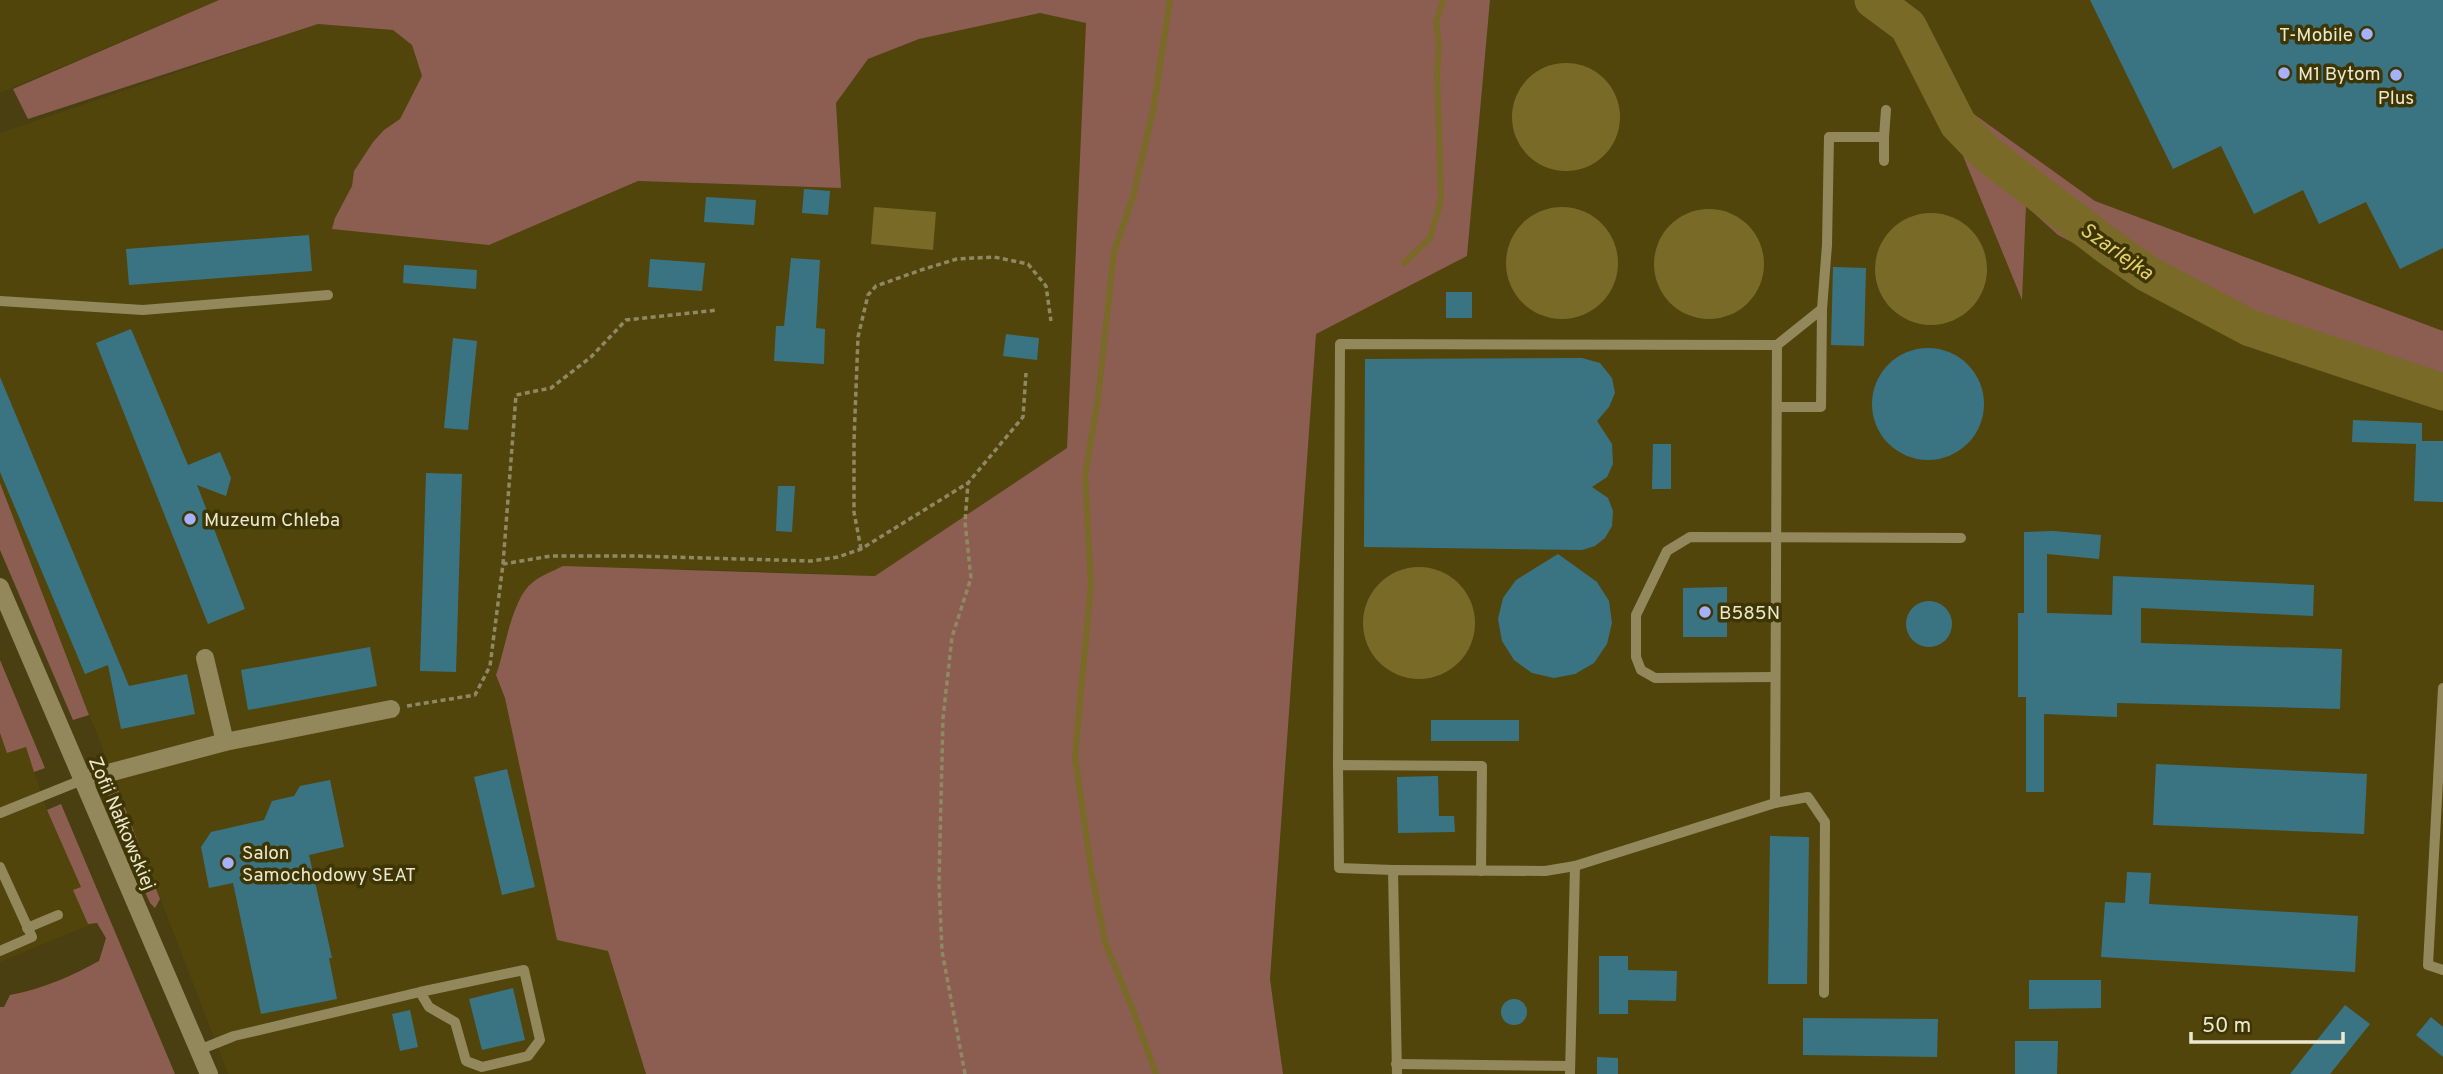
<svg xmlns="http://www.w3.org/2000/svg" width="2443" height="1074" viewBox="0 0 2443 1074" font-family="Overpass,sans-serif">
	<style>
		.built { fill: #51450c }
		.green { fill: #8c5e51 }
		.water { fill: #796a27 }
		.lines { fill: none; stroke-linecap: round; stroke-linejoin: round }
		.stream { stroke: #796a27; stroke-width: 6 }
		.river { stroke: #796a27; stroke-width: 37 }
		.building { fill: #3a7483 }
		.path { stroke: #908864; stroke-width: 3.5; stroke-dasharray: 5 3.5; stroke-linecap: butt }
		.service { stroke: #93885b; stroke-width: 10 }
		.minor { stroke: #93885b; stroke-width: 18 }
		.tertiary { stroke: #93885b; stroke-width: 18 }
		.poi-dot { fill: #a6b1fc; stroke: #3e3504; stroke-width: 2.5 }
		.labels { text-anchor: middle; stroke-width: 7; stroke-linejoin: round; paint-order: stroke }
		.poi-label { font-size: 19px; fill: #ece7cf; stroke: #3e3504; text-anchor: start }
		.street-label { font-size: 19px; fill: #ece7cf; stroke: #3e3504 }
		.water-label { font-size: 21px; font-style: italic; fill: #e4cf6f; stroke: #3e3504 }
	</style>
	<rect width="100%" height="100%" fill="#493f11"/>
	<!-- built -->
	<g class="built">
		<path d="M0 0H219L0 93Z"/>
		<path d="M1490 0H1857L1900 36 1943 107 2021 298 2026 206 2058 235 2309 366 2443 406V1074H1283L1270 979 1316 333 1467 256Z"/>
		<path d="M1899 0H2443V331L2095 201 1946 94Z"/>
		<path d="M1041 13 1086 22 1067 448 875 576 688 569 532 582 520 598 513 613 504 652 496 675 608 951 646 1074H228L0 483V133L318 24 393 30 412 45 422 76 400 119 384 130 373 142 354 171 352 186 335 218 489 245 638 181 840 188 836 103 868 59 919 39Z"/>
		<path d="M0 733 8 753 26 747 47 810 97 922 0 962Z"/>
	</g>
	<!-- green -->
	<g class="green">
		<path d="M219 0H1490L1467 256 1316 334 1270 979 1283 1074H646L608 951 557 940 505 698 496 675C506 648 511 599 533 582 542 575 553 571 563 566L875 576 1067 448 1086 23 1040 13 919 39 868 59 836 103 841 188 638 181 489 245 332 229 335 218 352 186 354 171 373 142 384 130 400 119 422 76 412 45 393 30 318 24 28 119 13 89Z"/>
		<path d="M1857 0H1899L1946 94 2095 201 2443 331V406L2309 366 2058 235 2026 206 2022 300 1943 107 1900 36Z"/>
		<path d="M0 483 89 715 73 720 0 550Z"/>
		<path d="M0 660 45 768 34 772 26 747 7 753 0 733Z"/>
		<path d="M115 782 160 899 155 908 150 903 108 809V795Z"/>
		<path d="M61 804 175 1074H0V1007H4L10 995C42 989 70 977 99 961L106 938 97 923 88 924 73 890 81 887 47 810Z"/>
	</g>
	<!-- water -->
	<g class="water">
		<circle cx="1566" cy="117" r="54"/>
		<path d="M874 207 936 212 933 250 871 244Z"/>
		<circle cx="1562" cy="263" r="56"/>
		<circle cx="1709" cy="264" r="55"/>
		<circle cx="1931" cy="269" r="56"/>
		<circle cx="1419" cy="623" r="56"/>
	</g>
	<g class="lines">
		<!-- stream -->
		<g class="stream">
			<path d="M1404 263 1430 238 1441 199 1437 73 1439 43 1436 22 1443 0"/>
			<path d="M1156 1074 1134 1013 1105 942 1092 875 1075 756 1091 584 1085 476 1098 399 1114 252 1133 197 1153 111 1170 0"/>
		</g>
		<!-- river -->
		<path class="river" d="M1873 0 1908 26 1958 124 1986 153 2109 247 2148 274 2250 328 2443 392"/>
	</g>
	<!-- building -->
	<g class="building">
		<path d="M2090 0H2443V248L2400 269 2366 202 2319 224 2303 190 2254 214 2221 146 2173 169Z"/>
		<path d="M804 189 830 191 828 215 802 213Z"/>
		<path d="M706 197 756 200 754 225 704 222Z"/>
		<path d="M309 235 312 271 129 285 126 249Z"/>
		<path d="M791 258 820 260 816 328 825 329 824 364 774 361 776 326H784Z"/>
		<path d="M650 259 705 263 702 291 648 287Z"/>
		<path d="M404 265 477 270 476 289 403 283Z"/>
		<path d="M1833 267 1866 268 1864 346 1831 345Z"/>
		<rect x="1446" y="292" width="26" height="26"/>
		<path d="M131 329 188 465 220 452 231 478 226 496 197 485 245 609 208 624 96 343Z"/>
		<path d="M1006 334 1039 338 1037 360 1003 356Z"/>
		<path d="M453 338 477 341 468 430 444 428Z"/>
		<circle cx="1928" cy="404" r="56"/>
		<path d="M1582 358 1600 363 1612 378 1615 393 1609 407 1597 421 1612 444 1613 464 1607 477 1592 487 1608 498 1613 511 1612 526 1605 538 1595 546 1582 550 1364 547 1365 359Z"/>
		<path d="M0 377 129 686 187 674 195 714 121 729 108 665 85 674 0 472Z"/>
		<path d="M2353 420 2422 423V441H2443V502L2414 501 2416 444 2352 442Z"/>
		<path d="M1653 444H1671V489H1652Z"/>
		<path d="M426 473 462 474 456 672 420 671Z"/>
		<path d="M778 486H795L792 532 776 531Z"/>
		<path d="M2053 531 2101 535 2099 559 2047 554V613L2112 615 2113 576 2314 585 2313 616 2141 608V643L2342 649 2340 709 2117 703V717L2044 714V792H2026V697H2018V613H2024V532Z"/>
		<path d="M1558 554 1597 582 1609 601 1612 623 1607 644 1594 663 1575 674 1554 678 1532 673 1514 660 1502 641 1498 619 1503 598 1516 580Z"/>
		<path d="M1727 587V637H1683V588Z"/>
		<circle cx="1929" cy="624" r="23"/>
		<path d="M370 647 377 686 248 710 241 670Z"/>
		<rect x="1431" y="720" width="88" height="21"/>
		<path d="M2156 764 2367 774 2364 834 2153 825Z"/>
		<path d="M507 769 535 887 502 895 474 777Z"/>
		<path d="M1438 776 1439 816H1454L1455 832 1398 833 1397 777Z"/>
		<path d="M330 780 344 847 309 855 332 958H329L337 999 261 1014 233 883 209 888 201 847 211 832 264 820 272 801 294 796 300 786Z"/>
		<path d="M1770 836 1809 837 1807 984H1768Z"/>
		<path d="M2127 872 2151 873 2149 904 2358 916 2355 972 2101 957 2105 902 2125 903Z"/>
		<path d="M1599 956H1628V970L1677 971 1676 1001 1628 1000V1014H1599Z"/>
		<path d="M2029 980H2101V1008L2029 1009Z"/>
		<path d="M513 988 525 1040 482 1050 469 999Z"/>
		<circle cx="1514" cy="1012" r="13"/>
		<path d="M2345 1005 2370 1024 2330 1074H2290Z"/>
		<path d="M410 1010 418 1047 400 1051 392 1014Z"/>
		<path d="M2431 1017 2443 1027V1057L2416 1035Z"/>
		<path d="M1803 1018 1938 1019 1937 1057 1803 1055Z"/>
		<path d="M2015 1041H2058L2057 1074H2015Z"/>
		<path d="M1597 1057 1618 1058V1074H1597Z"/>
	</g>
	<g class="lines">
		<!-- path -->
		<g class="path">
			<path d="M861 549 854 512V441L858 337 868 295 876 286 924 269 957 259 994 257 1028 264 1046 286 1051 321"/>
			<path d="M503 564 516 395 551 388 591 357 626 320 718 310"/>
			<path d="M407 706 475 695 490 666 503 564 551 556H635L811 561 838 557 861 549 968 483 1023 417 1026 373"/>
			<path d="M965 1074 942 951 939 883 943 718 952 637 971 578 965 522 968 483"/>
		</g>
		<!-- service -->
		<g class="service">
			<path d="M1884 137V161"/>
			<path d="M0 301 143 310 328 295"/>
			<path d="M1777 345 1822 309 1827 245 1829 137H1884L1886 110"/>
			<path d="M1777 407H1821L1822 309"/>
			<path d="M1775 677 1655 678 1641 670 1636 657V615L1667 551 1690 537 1961 538"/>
			<path d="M2443 688 2428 965 2443 970"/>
			<path d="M1338 765 1340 344 1777 345 1775 803"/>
			<path d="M0 813 82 780"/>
			<path d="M0 867 32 937 0 951"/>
			<path d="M1393 870 1339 868 1338 765 1482 766 1481 871"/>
			<path d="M27 928 58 915"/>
			<path d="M199 1050 234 1036 420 992 524 970 540 1040 528 1056 482 1067 466 1061 455 1022 429 1007 420 992"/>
			<path d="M1396 1064 1570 1066"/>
			<path d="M1397 1074 1393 870 1545 871 1575 866 1775 803 1808 797 1825 822 1824 993"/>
			<path d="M1570 1074 1575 866"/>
		</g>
		<!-- minor -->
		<g class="minor">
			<path d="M205 658 225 742"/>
			<path d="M82 780 225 742 391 709"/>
		</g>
		<!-- tertiary -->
		<path class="tertiary" d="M0 587 209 1074"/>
	</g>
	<!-- markers -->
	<g class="poi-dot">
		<circle cx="2367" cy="34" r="7"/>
		<circle cx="2284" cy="73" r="7"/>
		<circle cx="2396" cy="75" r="7"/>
		<circle cx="190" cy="519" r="7"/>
		<circle cx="1705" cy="612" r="7"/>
		<circle cx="228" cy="863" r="7"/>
	</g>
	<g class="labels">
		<!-- poi labels -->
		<g class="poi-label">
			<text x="2353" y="41" text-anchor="end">T-Mobile</text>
			<text x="2298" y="80">M1 Bytom</text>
			<text x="2396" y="104" text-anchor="middle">Plus</text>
			<text x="204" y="526">Muzeum Chleba</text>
			<text x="1719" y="619">B585N</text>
			<text x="242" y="859">Salon<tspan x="242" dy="22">Samochodowy SEAT</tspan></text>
		</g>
		<!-- street labels -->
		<g class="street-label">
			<text transform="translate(123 823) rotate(67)" y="7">Zofii Nałkowskiej</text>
		</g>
		<!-- water labels -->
		<g class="water-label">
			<text transform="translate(2117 251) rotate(35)" y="7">Szarlejka</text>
		</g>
	</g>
	<!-- scale -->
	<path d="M2191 1032v10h152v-10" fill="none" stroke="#ece7cf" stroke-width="3.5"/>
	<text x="2202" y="1032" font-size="21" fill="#ece7cf" stroke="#3e3504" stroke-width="5" paint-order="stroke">50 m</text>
</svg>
